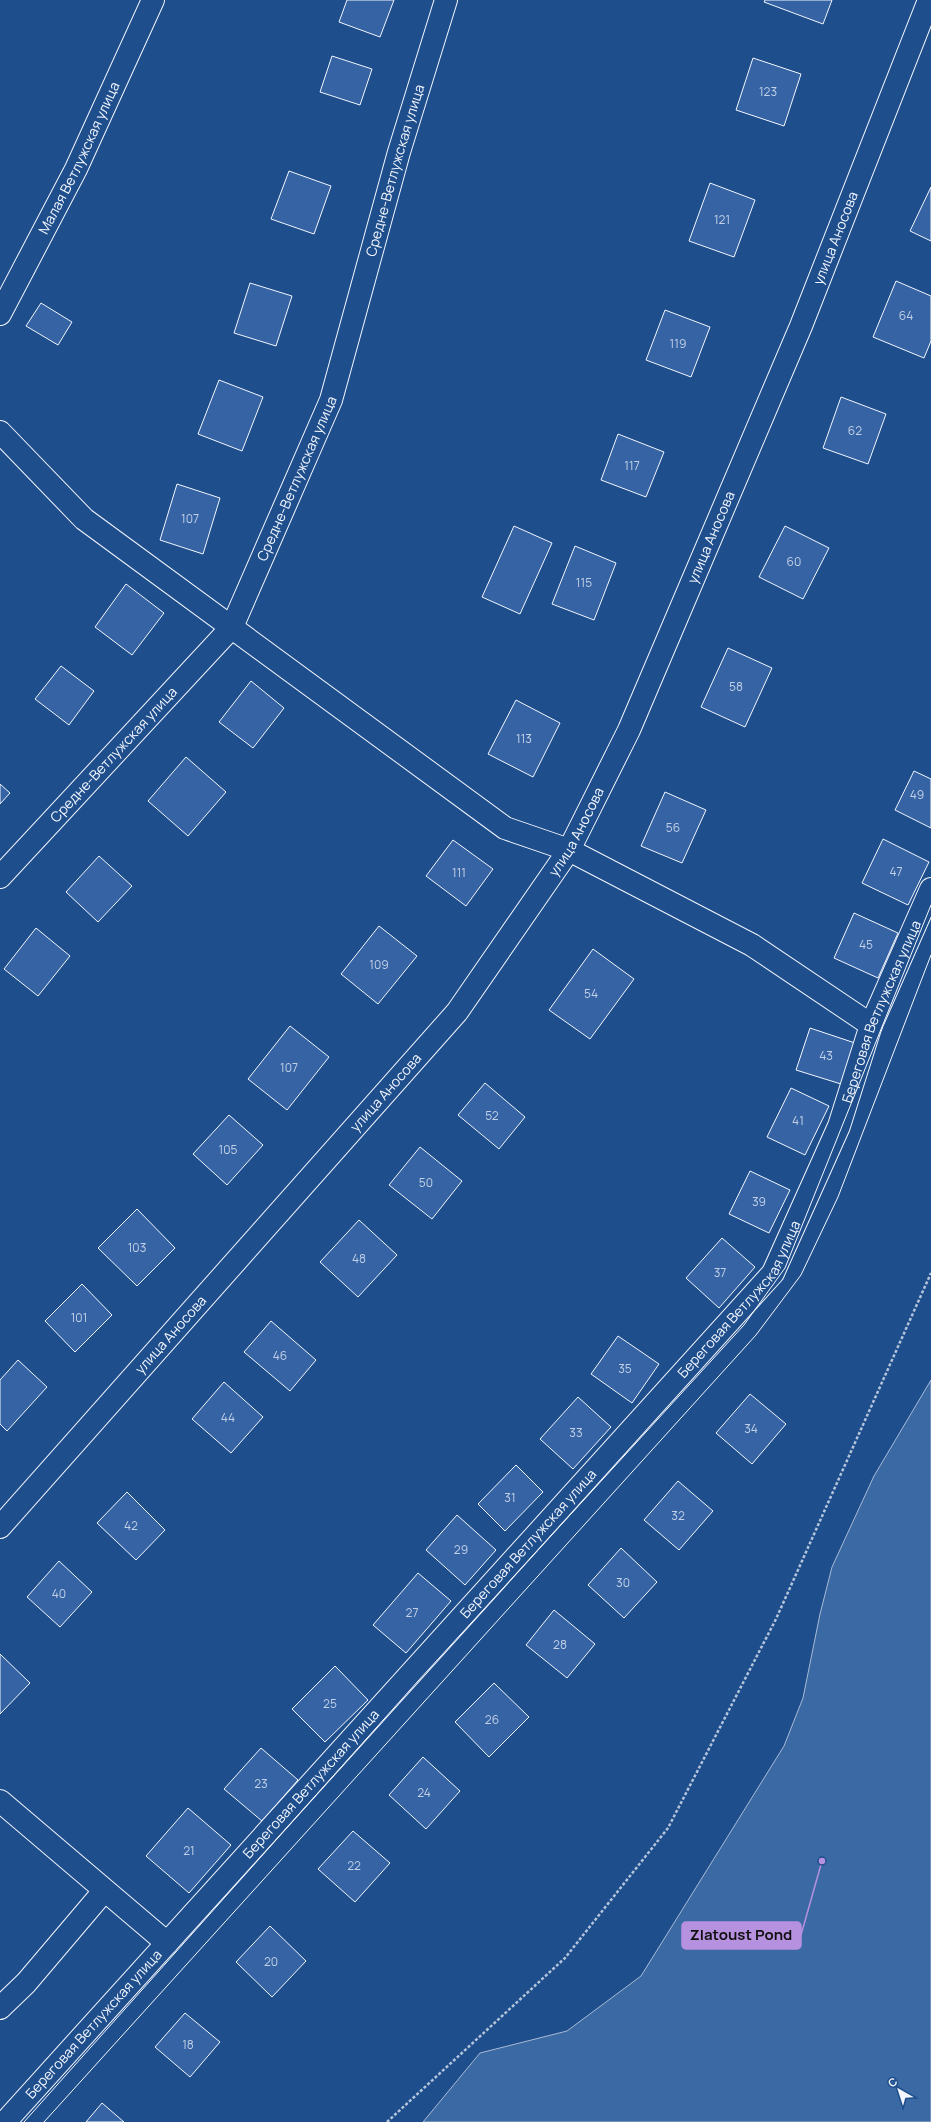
<svg xmlns="http://www.w3.org/2000/svg" width="931" height="2122" viewBox="0 0 931 2122" font-family="Manrope,sans-serif">
	<style>
		.water { fill: #3b69a3; stroke: #a8bbd7 }
		.building { fill: #3563a3; stroke: #f2f6ff }
		.lines { fill: none; stroke-linecap: round; stroke-linejoin: round }
		.minor-casing { stroke: #f2f6ff; stroke-width: 24 }
		.major-casing { stroke: #f2f6ff; stroke-width: 24 }
		.path { stroke: #b3c4dc; stroke-width: 2.5; stroke-dasharray: 3 2; stroke-linecap: butt }
		.minor { stroke: #1f4e8c; stroke-width: 22 }
		.major { stroke: #1f4e8c; stroke-width: 22 }
		.tram { stroke: #f2f6ff; stroke-width: 1 }
		.labels { text-anchor: middle; stroke-width: 3; stroke-linejoin: round; paint-order: stroke }
		.number-label { font-size: 12px; fill: #c3d1e8 }
		.street-label { font-size: 14px; fill: #f2f6ff; stroke: #1f4e8c }
		.leader { fill: none; stroke: #b691df; stroke-width: 1.5 }
		.callout-dot { fill: #b691df; stroke: #1f4e8c; stroke-width: 1.5 }
		.callout { fill: #b691df; stroke: #b691df; stroke-width: 1.5 }
		.callout-label { font-size: 15px; text-anchor: middle; font-weight: bold; fill: #111 }
	</style>
	<rect width="100%" height="100%" fill="#1f4e8c"/>
	<!-- water -->
	<path class="water" d="M931 1380V2122H423L480 2053 567 2031 641 1976 784 1746 803 1698 820 1614 832 1567 874 1476Z"/>
	<!-- building -->
	<g class="building">
		<path d="M347 0H394L380 37 339 22Z"/>
		<path d="M765 0H832L823 24 764 2Z"/>
		<path d="M332 56 372 69 360 105 320 92Z"/>
		<path d="M753 58 801 74 784 126 736 110Z"/>
		<path d="M289 171 331 186 314 234 271 219Z"/>
		<path d="M710 183 755 200 734 257 689 241Z"/>
		<path d="M931 187V241L910 231Z"/>
		<path d="M896 281 931 296V341L924 358 873 337Z"/>
		<path d="M250 283 292 296 276 346 234 333Z"/>
		<path d="M41 303 72 322 58 345 26 326Z"/>
		<path d="M665 310 710 327 691 377 646 360Z"/>
		<path d="M219 380 263 397 242 451 198 434Z"/>
		<path d="M841 397 886 414 868 464 823 448Z"/>
		<path d="M618 434 664 452 646 497 601 480Z"/>
		<path d="M177 484 220 498 203 554 160 540Z"/>
		<path d="M514 526 552 543 520 614 482 597Z"/>
		<path d="M785 526 829 548 803 599 759 577Z"/>
		<path d="M575 546 616 563 594 620 552 604Z"/>
		<path d="M126 584 164 613 132 655 95 627Z"/>
		<path d="M728 648 772 668 745 727 701 707Z"/>
		<path d="M61 666 94 691 69 725 35 699Z"/>
		<path d="M251 681 284 708 253 748 219 722Z"/>
		<path d="M516 700 560 723 533 777 488 754Z"/>
		<path d="M186 757 226 792 188 836 148 801Z"/>
		<path d="M914 771 931 779V828L895 810Z"/>
		<path d="M0 784 10 793 0 804Z"/>
		<path d="M665 792 706 810 682 863 641 846Z"/>
		<path d="M883 839 929 862 908 905 862 883Z"/>
		<path d="M453 840 493 869 466 906 426 876Z"/>
		<path d="M99 856 132 886 98 922 66 892Z"/>
		<path d="M854 913 898 933 878 978 834 958Z"/>
		<path d="M379 926 417 956 378 1004 341 974Z"/>
		<path d="M36 928 70 956 38 996 4 969Z"/>
		<path d="M593 949 634 979 590 1039 549 1010Z"/>
		<path d="M290 1026 329 1057 287 1110 248 1079Z"/>
		<path d="M810 1028 855 1043 841 1084 796 1070Z"/>
		<path d="M485 1083 525 1117 499 1149 458 1115Z"/>
		<path d="M791 1088 829 1106 805 1155 767 1137Z"/>
		<path d="M229 1115 263 1145 227 1185 193 1154Z"/>
		<path d="M420 1147 462 1181 432 1219 389 1185Z"/>
		<path d="M750 1171 790 1190 769 1233 729 1214Z"/>
		<path d="M137 1209 175 1248 137 1286 98 1248Z"/>
		<path d="M359 1220 397 1255 358 1297 320 1262Z"/>
		<path d="M722 1238 755 1267 719 1308 686 1278Z"/>
		<path d="M82 1284 112 1315 75 1352 45 1321Z"/>
		<path d="M271 1321 316 1360 290 1391 244 1352Z"/>
		<path d="M618 1336 659 1364 632 1403 591 1374Z"/>
		<path d="M18 1360 47 1387 7 1431 0 1424V1380Z"/>
		<path d="M224 1382 263 1417 231 1453 192 1419Z"/>
		<path d="M750 1394 786 1424 752 1464 716 1433Z"/>
		<path d="M578 1397 611 1427 573 1469 540 1439Z"/>
		<path d="M516 1465 543 1492 505 1531 478 1504Z"/>
		<path d="M678 1481 713 1511 679 1550 644 1520Z"/>
		<path d="M127 1492 165 1530 136 1560 97 1523Z"/>
		<path d="M457 1515 496 1550 465 1585 426 1550Z"/>
		<path d="M621 1548 657 1582 624 1618 588 1585Z"/>
		<path d="M59 1561 92 1592 60 1627 27 1597Z"/>
		<path d="M418 1573 451 1601 406 1653 373 1625Z"/>
		<path d="M554 1610 595 1644 567 1678 526 1645Z"/>
		<path d="M0 1654 30 1683 0 1714Z"/>
		<path d="M335 1666 368 1700 325 1742 292 1709Z"/>
		<path d="M494 1683 529 1717 489 1757 455 1722Z"/>
		<path d="M261 1748 298 1780 262 1821 224 1789Z"/>
		<path d="M423 1757 460 1791 426 1829 389 1795Z"/>
		<path d="M188 1808 231 1845 189 1893 146 1856Z"/>
		<path d="M353 1831 390 1863 355 1902 318 1869Z"/>
		<path d="M270 1926 306 1961 272 1997 236 1962Z"/>
		<path d="M185 2013 220 2042 190 2077 155 2047Z"/>
		<path d="M102 2103 124 2122H86Z"/>
	</g>
	<g class="lines">
		<!-- minor casing -->
		<g class="minor-casing">
			<g id="minor">
				<path id="s1" d="M0 314 76 169 153 0"/>
				<path d="M0 432 84 519 505 828 569 850 752 945 871 1025"/>
				<path id="s2" d="M0 877 232 627 331 400 399 152 446 0"/>
				<path d="M0 1801 167 1943"/>
				<path d="M0 2008 26 1983 104 1891"/>
				<path id="s3" d="M5 2122 773 1273 839 1126 871 1025 931 889"/>
			</g>
		</g>
		<!-- major casing -->
		<g class="major-casing">
			<g id="major">
				<path id="s4" d="M0 1527 457 1012 569 850 629 730 801 326 929 0"/>
			</g>
		</g>
		<!-- path -->
		<path class="path" d="M387 2122 565 1958 668 1828 776 1619 931 1273"/>
		<!-- minor -->
		<use href="#minor" class="minor"/>
		<!-- major -->
		<use href="#major" class="major"/>
		<!-- tram -->
		<g class="tram">
			<path d="M24 2122 418 1681 744 1325 785 1268 931 905"/>
			<path d="M44 2122 756 1335 801 1275 838 1197 931 955"/>
		</g>
	</g>
	<g class="labels">
		<!-- number labels -->
		<g class="number-label">
			<text x="768" y="96">123</text>
			<text x="722" y="224">121</text>
			<text x="906" y="320">64</text>
			<text x="678" y="348">119</text>
			<text x="855" y="435">62</text>
			<text x="632" y="470">117</text>
			<text x="190" y="523">107</text>
			<text x="794" y="566">60</text>
			<text x="584" y="587">115</text>
			<text x="736" y="691">58</text>
			<text x="524" y="743">113</text>
			<text x="917" y="799">49</text>
			<text x="673" y="832">56</text>
			<text x="896" y="876">47</text>
			<text x="459" y="877">111</text>
			<text x="866" y="949">45</text>
			<text x="379" y="969">109</text>
			<text x="591" y="998">54</text>
			<text x="826" y="1060">43</text>
			<text x="289" y="1072">107</text>
			<text x="492" y="1120">52</text>
			<text x="798" y="1125">41</text>
			<text x="228" y="1154">105</text>
			<text x="426" y="1187">50</text>
			<text x="759" y="1206">39</text>
			<text x="137" y="1252">103</text>
			<text x="359" y="1263">48</text>
			<text x="720" y="1277">37</text>
			<text x="79" y="1322">101</text>
			<text x="280" y="1360">46</text>
			<text x="625" y="1373">35</text>
			<text x="228" y="1422">44</text>
			<text x="751" y="1433">34</text>
			<text x="576" y="1437">33</text>
			<text x="510" y="1502">31</text>
			<text x="678" y="1520">32</text>
			<text x="131" y="1530">42</text>
			<text x="461" y="1554">29</text>
			<text x="623" y="1587">30</text>
			<text x="59" y="1598">40</text>
			<text x="412" y="1617">27</text>
			<text x="560" y="1649">28</text>
			<text x="330" y="1708">25</text>
			<text x="492" y="1724">26</text>
			<text x="261" y="1788">23</text>
			<text x="424" y="1797">24</text>
			<text x="189" y="1855">21</text>
			<text x="354" y="1870">22</text>
			<text x="271" y="1966">20</text>
			<text x="188" y="2049">18</text>
		</g>
		<!-- street labels -->
		<g class="street-label">
			<text dy="5" stroke="none"><textPath href="#s1" startOffset="175">Малая Ветлужская улица</textPath></text>
			<text dy="5" stroke="none"><textPath href="#s2" startOffset="827">Средне-Ветлужская улица</textPath></text>
			<text dy="5" stroke="none"><textPath href="#s4" startOffset="1553">улица Аносова</textPath></text>
			<text dy="5" stroke="none"><textPath href="#s2" startOffset="503">Средне-Ветлужская улица</textPath></text>
			<text dy="5" stroke="none"><textPath href="#s4" startOffset="1229">улица Аносова</textPath></text>
			<text dy="5" stroke="none"><textPath href="#s2" startOffset="167">Средне-Ветлужская улица</textPath></text>
			<text dy="5" stroke="none"><textPath href="#s4" startOffset="905">улица Аносова</textPath></text>
			<text dy="5" stroke="none"><textPath href="#s3" startOffset="1428">Береговая Ветлужская улица</textPath></text>
			<text dy="5" stroke="none"><textPath href="#s4" startOffset="581">улица Аносова</textPath></text>
			<text dy="5" stroke="none"><textPath href="#s3" startOffset="1104">Береговая Ветлужская улица</textPath></text>
			<text dy="5" stroke="none"><textPath href="#s4" startOffset="257">улица Аносова</textPath></text>
			<text dy="5" stroke="none"><textPath href="#s3" startOffset="780">Береговая Ветлужская улица</textPath></text>
			<text dy="5" stroke="none"><textPath href="#s3" startOffset="456">Береговая Ветлужская улица</textPath></text>
			<text dy="5" stroke="none"><textPath href="#s3" startOffset="132">Береговая Ветлужская улица</textPath></text>
		</g>
	</g>
	<!-- callouts -->
	<path class="leader" d="M822 1861L801 1935"/>
	<circle class="callout-dot" cx="822" cy="1861" r="4"/>
	<rect class="callout" x="682" y="1922" width="119" height="27" rx="4"/>
	<g class="callout-label">
		<text x="741" y="1940">Zlatoust Pond</text>
	</g>
	<!-- north arrow -->
	<g transform="translate(899 2090) rotate(321)" stroke="#1f4e8c" stroke-width="3" paint-order="stroke">
	<path d="M0-3L7 15L0 10L-7 15Z" fill="#f2f6ff"/>
	<text y="-6" font-size="11" font-weight="bold" text-anchor="middle" fill="#f2f6ff">С</text>
	</g>
</svg>
